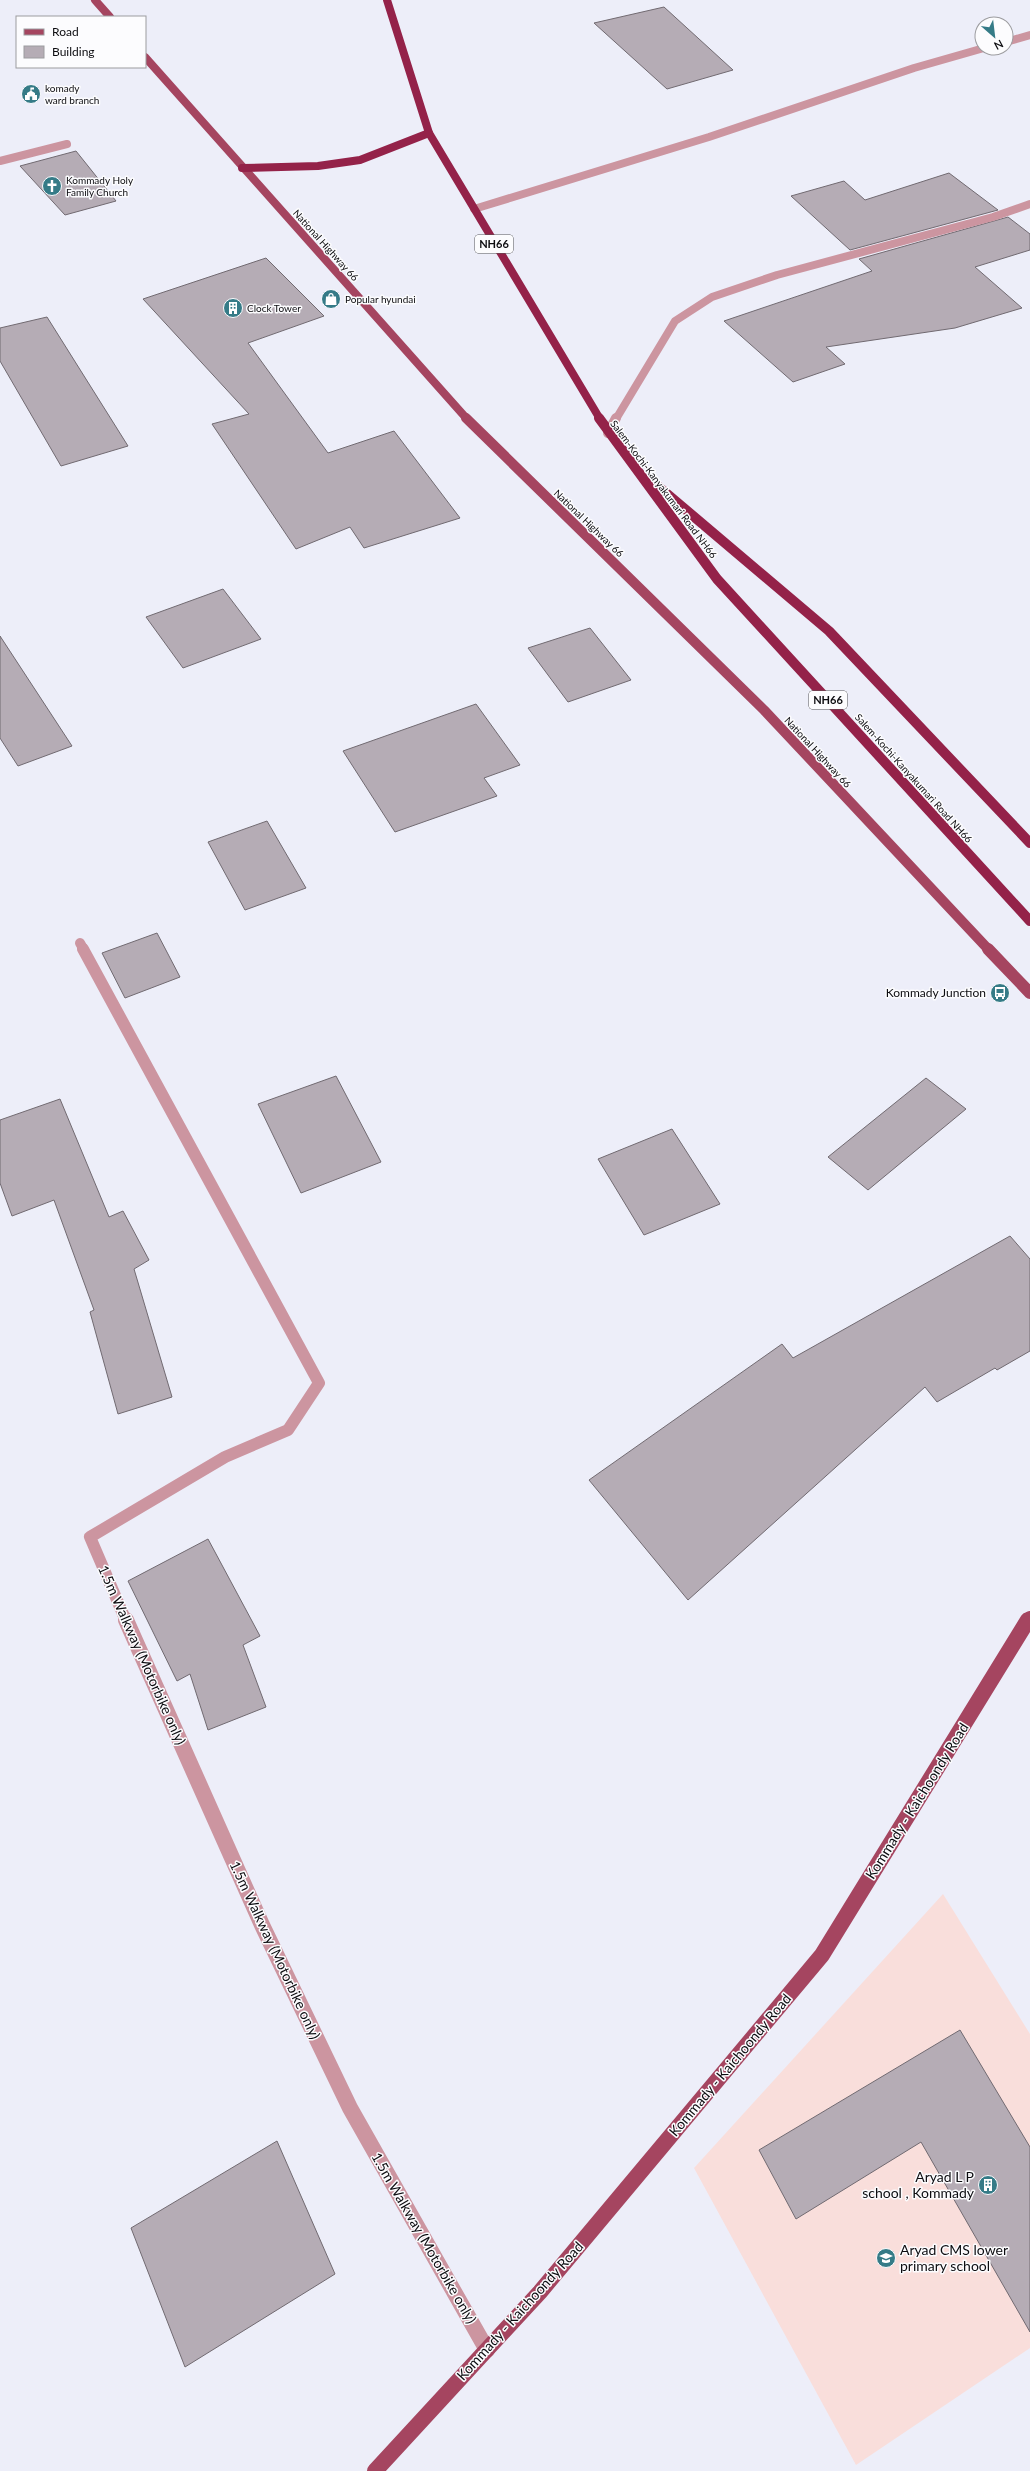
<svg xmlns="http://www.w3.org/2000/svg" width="1030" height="2471" viewBox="0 0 1030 2471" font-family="Lato,sans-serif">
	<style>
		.education { fill: #f9dedb }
		.building { fill: #b5acb5; stroke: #716a71 }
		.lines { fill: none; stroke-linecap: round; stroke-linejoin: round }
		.minor-far3 { stroke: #cc95a0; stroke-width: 8 }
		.minor-far2 { stroke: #cc95a0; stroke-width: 10 }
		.minor-far1 { stroke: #cc95a0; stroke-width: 12 }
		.minor { stroke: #cc95a0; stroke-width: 16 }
		.major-far3 { stroke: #a54560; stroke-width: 8 }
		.major-far2 { stroke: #a54560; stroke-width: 10 }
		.major-far1 { stroke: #a54560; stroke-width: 12 }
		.major { stroke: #a54560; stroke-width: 16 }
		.highway-far1 { stroke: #942249; stroke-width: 8 }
		.highway { stroke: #942249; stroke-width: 10 }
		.labels { text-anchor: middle; stroke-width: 3; stroke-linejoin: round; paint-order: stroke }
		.far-poi-label { font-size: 10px; fill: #0c0c10; stroke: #fcfcfe; text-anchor: start }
		.far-street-label { font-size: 10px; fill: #0c0c10; stroke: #fcfcfe }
		.shield { fill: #fcfcfe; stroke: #545457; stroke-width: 1 }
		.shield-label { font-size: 11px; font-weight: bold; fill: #0c0c10 }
		.poi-label { font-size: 12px; fill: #0c0c10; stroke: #fcfcfe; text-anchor: end }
		.near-street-label { font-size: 14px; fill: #0c0c10; stroke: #fcfcfe }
		.near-poi-label { font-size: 14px; fill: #0c0c10; stroke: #fcfcfe; text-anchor: end }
	</style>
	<rect width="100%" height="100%" fill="#edeef9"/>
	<!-- education -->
	<path class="education" d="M943 1894 1030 2034V2348L856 2465 694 2168Z"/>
	<!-- building -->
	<g class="building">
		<path d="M664 7 733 70 667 89 594 23Z"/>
		<path d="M76 151 116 201 65 215 20 166Z"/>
		<path d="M949 173 998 210 850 250 791 196 844 181 865 200Z"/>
		<path d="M1008 217 1030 234V250L975 267 1022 308 955 328 826 347 845 364 793 382 724 321 872 271 859 259Z"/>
		<path d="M266 258 324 316 248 343 328 453 394 431 460 518 364 548 350 527 296 549 212 424 249 414 143 299Z"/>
		<path d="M47 317 128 446 61 466 0 361V328Z"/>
		<path d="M223 589 261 639 183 668 146 617Z"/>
		<path d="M590 628 631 680 568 702 528 648Z"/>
		<path d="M0 636 72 746 18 766 0 738Z"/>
		<path d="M476 704 520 765 484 778 497 796 395 832 343 751Z"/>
		<path d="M267 821 306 888 245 910 208 842Z"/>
		<path d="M157 933 180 977 125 998 102 953Z"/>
		<path d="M336 1076 381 1162 301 1193 258 1104Z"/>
		<path d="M926 1078 966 1109 868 1190 828 1157Z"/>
		<path d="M60 1099 109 1217 123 1211 149 1260 134 1269 172 1397 118 1414 90 1312 94 1310 54 1200 12 1216 0 1183V1120Z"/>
		<path d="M672 1129 720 1204 644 1235 598 1159Z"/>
		<path d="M1010 1236 1030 1259V1351L997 1370 995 1368 937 1402 925 1387 688 1600 589 1480 782 1344 793 1358Z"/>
		<path d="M208 1539 260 1636 243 1645 266 1707 208 1730 190 1674 177 1681 128 1581Z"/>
		<path d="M960 2030 1030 2147V2332L921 2142 796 2219 759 2150Z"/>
		<path d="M277 2141 335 2274 185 2367 131 2228Z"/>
	</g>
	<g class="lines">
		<!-- minor-far3 -->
		<g class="minor-far3">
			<path d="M1006 42 1030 35"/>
			<path d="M0 161 67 144"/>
			<path d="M474 209 709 137 914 68 984 48"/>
			<path d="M616 419 675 321 712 297 777 275 993 217 1030 204"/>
		</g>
		<!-- minor-far2 -->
		<g class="minor-far2">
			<path d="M608 433 616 418"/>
			<path d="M80 943 84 950"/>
		</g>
		<!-- minor-far1 -->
		<path class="minor-far1" d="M83 949 319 1383 288 1430 225 1457 90 1537 126 1621"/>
		<!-- minor -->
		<path class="minor" d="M126 1620 262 1925 350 2108 487 2350"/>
		<!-- major-far3 -->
		<g class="major-far3">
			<path d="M95 0 110 17"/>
			<path d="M145 57 467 419"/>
		</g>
		<!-- major-far2 -->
		<path class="major-far2" d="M466 418 764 710 989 950"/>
		<!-- major-far1 -->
		<g class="major-far1">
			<path d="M988 949 1030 993"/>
			<path d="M1027 1621 1030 1617"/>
		</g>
		<!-- major -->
		<path class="major" d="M375 2471 540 2292 822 1955 1028 1620"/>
		<!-- highway-far1 -->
		<g class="highway-far1">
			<path d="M387 0 429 133 600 419"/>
			<path d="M242 168 318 166 360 160 429 133"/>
		</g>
		<!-- highway -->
		<g class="highway">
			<path d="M599 418 717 579 1030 921"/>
			<path d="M653 482 829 631 1030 843"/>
		</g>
	</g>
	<!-- icons -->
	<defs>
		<g id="civic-disc" transform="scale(1)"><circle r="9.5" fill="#357b87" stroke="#fcfcfe"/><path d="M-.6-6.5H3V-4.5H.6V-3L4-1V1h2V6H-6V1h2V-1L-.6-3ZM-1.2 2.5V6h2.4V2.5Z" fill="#fff"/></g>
		<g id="church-disc" transform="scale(1)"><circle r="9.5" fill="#357b87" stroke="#fcfcfe"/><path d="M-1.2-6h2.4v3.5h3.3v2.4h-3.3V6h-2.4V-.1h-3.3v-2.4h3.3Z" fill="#fff"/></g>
		<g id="shop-disc" transform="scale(1)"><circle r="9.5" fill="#357b87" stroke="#fcfcfe"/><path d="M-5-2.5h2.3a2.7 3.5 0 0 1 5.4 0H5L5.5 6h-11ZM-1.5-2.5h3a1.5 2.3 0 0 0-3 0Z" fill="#fff"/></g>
		<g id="building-disc" transform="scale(1)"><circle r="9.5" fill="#357b87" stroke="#fcfcfe"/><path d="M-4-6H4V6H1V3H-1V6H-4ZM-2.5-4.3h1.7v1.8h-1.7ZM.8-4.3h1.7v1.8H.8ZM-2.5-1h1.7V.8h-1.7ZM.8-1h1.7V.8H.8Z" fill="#fff"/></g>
		<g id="bus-disc" transform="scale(1)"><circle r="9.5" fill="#357b87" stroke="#fcfcfe"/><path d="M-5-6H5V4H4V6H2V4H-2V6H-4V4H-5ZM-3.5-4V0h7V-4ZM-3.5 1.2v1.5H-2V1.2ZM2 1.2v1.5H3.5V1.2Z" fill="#fff"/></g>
		<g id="school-disc" transform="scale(1)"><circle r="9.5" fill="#357b87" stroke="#fcfcfe"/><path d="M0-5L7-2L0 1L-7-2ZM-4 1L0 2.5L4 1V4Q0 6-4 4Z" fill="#fff"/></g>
	</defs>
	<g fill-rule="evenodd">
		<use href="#civic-disc" x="31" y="94"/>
		<use href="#church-disc" x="52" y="186"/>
		<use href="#shop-disc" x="331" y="299"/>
		<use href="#building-disc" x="233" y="308"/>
		<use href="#bus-disc" x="1000" y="993"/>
		<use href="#building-disc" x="988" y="2185"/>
		<use href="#school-disc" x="886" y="2258"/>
	</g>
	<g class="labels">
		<!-- far-poi labels -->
		<g class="far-poi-label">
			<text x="45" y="92">komady<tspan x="45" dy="12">ward branch</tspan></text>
			<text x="66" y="184">Kommady Holy<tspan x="66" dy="12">Family Church</tspan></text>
			<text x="345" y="303">Popular hyundai</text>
			<text x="247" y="312">Clock Tower</text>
		</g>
		<!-- far-street labels -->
		<g class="far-street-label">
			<text transform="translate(326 245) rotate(48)" y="4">National Highway 66</text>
			<text transform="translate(664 489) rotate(53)" y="4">Salem-Kochi-Kanyakumari Road NH66</text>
			<text transform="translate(589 523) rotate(44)" y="4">National Highway 66</text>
			<text transform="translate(818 752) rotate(47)" y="4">National Highway 66</text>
			<text transform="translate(914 778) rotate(48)" y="4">Salem-Kochi-Kanyakumari Road NH66</text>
		</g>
		<!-- shield labels -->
		<g class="shield">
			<rect x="475" y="235" width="38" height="18" rx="3"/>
			<rect x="809" y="691" width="38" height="18" rx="3"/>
		</g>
		<g class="shield-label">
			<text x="494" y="248">NH66</text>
			<text x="828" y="704">NH66</text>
		</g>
		<!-- poi labels -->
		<g class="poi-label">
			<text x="986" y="997">Kommady Junction</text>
		</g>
		<!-- near-street labels -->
		<g class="near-street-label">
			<text transform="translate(142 1655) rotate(66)" y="5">1.5m Walkway (Motorbike only)</text>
			<text transform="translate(917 1801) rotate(-58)" y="5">Kommady - Kaichoondy Road</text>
			<text transform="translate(275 1950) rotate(65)" y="5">1.5m Walkway (Motorbike only)</text>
			<text transform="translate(730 2065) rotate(-50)" y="5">Kommady - Kaichoondy Road</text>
			<text transform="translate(424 2238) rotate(60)" y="5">1.5m Walkway (Motorbike only)</text>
			<text transform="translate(520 2311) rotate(-48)" y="5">Kommady - Kaichoondy Road</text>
		</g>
		<!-- near-poi labels -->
		<g class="near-poi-label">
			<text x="974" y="2182">Aryad L P<tspan x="974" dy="16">school , Kommady</tspan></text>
			<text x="900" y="2255" text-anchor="start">Aryad CMS lower<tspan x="900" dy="16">primary school</tspan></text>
		</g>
	</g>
	<!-- legend -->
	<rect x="16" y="16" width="130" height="52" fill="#fcfcfe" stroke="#9c9c9f"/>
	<rect x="24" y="29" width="20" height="6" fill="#a54560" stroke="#9c9c9f"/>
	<text x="52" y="36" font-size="12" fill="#0c0c10">Road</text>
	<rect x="24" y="46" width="20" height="12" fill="#b5acb5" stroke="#9c9c9f"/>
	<text x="52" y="56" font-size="12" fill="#0c0c10">Building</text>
	<!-- north arrow -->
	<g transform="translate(994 36) rotate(152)"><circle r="19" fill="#fcfcfe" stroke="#9c9c9f"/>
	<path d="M0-3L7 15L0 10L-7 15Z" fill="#357b87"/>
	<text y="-6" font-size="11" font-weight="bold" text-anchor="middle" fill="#0c0c10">N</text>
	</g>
</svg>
